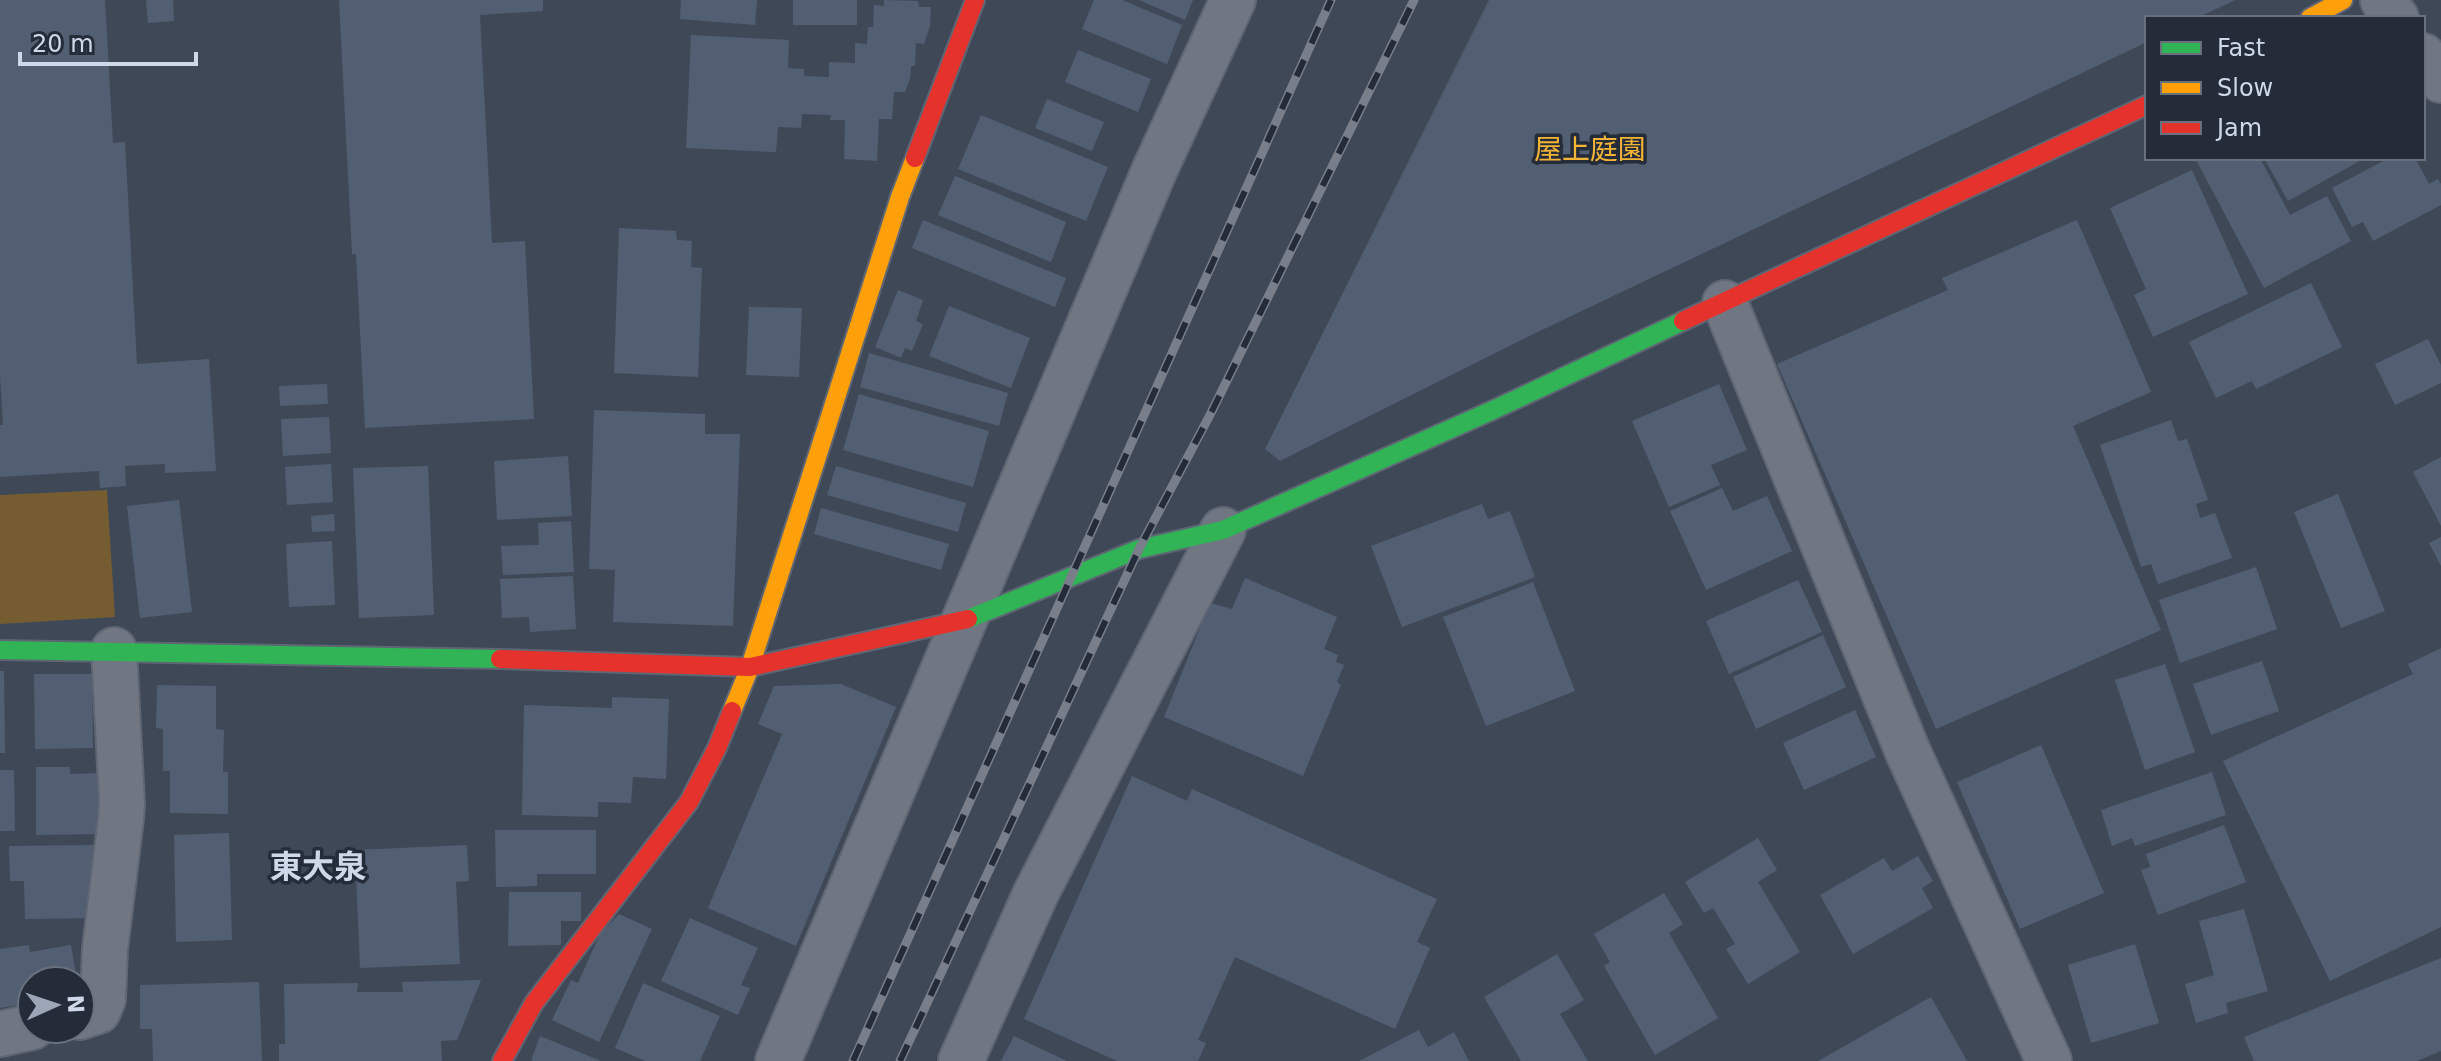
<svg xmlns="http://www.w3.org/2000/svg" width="2441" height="1061" viewBox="0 0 2441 1061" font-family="'DejaVu Sans','Noto Sans JP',sans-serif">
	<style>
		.green { fill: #755d31 }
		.building { fill: #525f73 }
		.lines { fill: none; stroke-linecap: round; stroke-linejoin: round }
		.street-casing { stroke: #5e6674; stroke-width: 48 }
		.fast-casing { stroke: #5e6674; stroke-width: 22 }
		.slow-casing { stroke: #5e6674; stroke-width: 22 }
		.jam-casing { stroke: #5e6674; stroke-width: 22 }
		.street { stroke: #717782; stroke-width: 44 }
		.fast { stroke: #30b455; stroke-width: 18 }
		.slow { stroke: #ff9f0a; stroke-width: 18 }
		.jam { stroke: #e5322d; stroke-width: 18 }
		.rail-casing { stroke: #797f8a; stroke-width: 9 }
		.rail { stroke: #252c39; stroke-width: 6; stroke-dasharray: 18; stroke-linecap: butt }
		.labels { text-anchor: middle; stroke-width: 7; stroke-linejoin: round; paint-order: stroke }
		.park-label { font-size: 28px; fill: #f4b436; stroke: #252c39 }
		.quarter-label { font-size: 32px; font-weight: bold; fill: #ced8e9; stroke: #252c39 }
	</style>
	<rect width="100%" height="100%" fill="#3f4857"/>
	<!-- green -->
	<path class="green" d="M107 490 115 617 0 624V495Z"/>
	<!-- building -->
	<g class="building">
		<path d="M0 0H105L113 143 125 142 137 364 209 359 216 471 165 473V464L125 466 126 486 100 488 99 471 0 477V425H3L0 374Z"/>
		<path d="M146 0H173L174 21 148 23Z"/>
		<path d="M339 0H543V11L480 15 492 243 525 241 534 419 365 428 356 254H352Z"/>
		<path d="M681 0H757L755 25 680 19Z"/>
		<rect x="793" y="0" width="64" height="25"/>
		<path d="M884 0 918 1 919 7H931L930 26 924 44 916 43 915 66H911L910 79 905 92H894L892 119H879L877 161 844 159 845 120H830L831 115 802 114 801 128 778 127 776 152 686 148 691 35 789 40 788 68 804 69V76L829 77V62L855 63V43L867 44 868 27H873L874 5 884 6Z"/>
		<path d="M1094 0H1122L1182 25 1167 64 1082 29Z"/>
		<path d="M1139 0H1193L1185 20Z"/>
		<path d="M1489 0H2235L2197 18H2147V42L1525 338 1280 461 1265 449Z"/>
		<path d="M1078 50 1151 79 1138 112 1065 82Z"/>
		<path d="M1047 99 1104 122 1092 151 1035 128Z"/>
		<path d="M981 115 1108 167 1086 221 958 169Z"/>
		<path d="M2195 158H2260L2290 215 2327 196 2351 241 2264 288Z"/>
		<path d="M2264 158H2365L2288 201Z"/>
		<path d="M2389 158H2415L2429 184 2438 179 2441 184V205L2373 241 2363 222 2352 227 2332 188Z"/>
		<path d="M2192 170 2248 294 2153 337 2134 295 2146 289 2110 208Z"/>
		<path d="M955 176 1066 222 1051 262 938 215Z"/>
		<path d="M923 220 1066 278 1055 307 912 248Z"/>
		<path d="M2077 220 2151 392 2073 426 2161 630 1936 729 1777 364 1948 290 1942 278Z"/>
		<path d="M619 228 676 231 677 240 692 241 691 267 702 268 698 377 614 373Z"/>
		<path d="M2311 283 2342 347 2256 389 2252 381 2216 398 2189 342Z"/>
		<path d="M898 290 923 300 916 321 923 324 912 351 905 348 901 358 875 347Z"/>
		<path d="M949 306 1030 338 1011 388 929 356Z"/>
		<path d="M749 307 802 308 799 377 746 375Z"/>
		<path d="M2428 339 2441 365V383L2395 405 2375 364Z"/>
		<path d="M869 353 1008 393 999 426 860 387Z"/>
		<path d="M327 384 328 404 280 406 279 386Z"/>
		<path d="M1719 384 1747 450 1711 465 1720 485 1669 507 1632 421Z"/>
		<path d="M859 394 989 431 973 487 843 450Z"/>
		<path d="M594 410 705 414V434H740L733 626 613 622 615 570 589 569Z"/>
		<path d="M329 417 331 453 283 456 281 419Z"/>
		<path d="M2171 420 2178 441 2187 439 2208 500 2196 504 2200 518 2215 513 2232 558 2158 584 2151 564 2141 567 2100 445Z"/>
		<path d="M568 456 572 516 497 520 494 461Z"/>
		<path d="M2441 457V526L2413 472Z"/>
		<path d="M331 464 333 502 287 505 285 467Z"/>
		<path d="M428 466 434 615 359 618 353 468Z"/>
		<path d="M836 466 966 503 958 532 827 495Z"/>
		<path d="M1722 488 1733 511 1767 496 1792 551 1706 590 1670 511Z"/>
		<path d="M2338 494 2385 611 2341 628 2294 512Z"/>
		<path d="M179 500 192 612 140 618 127 506Z"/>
		<path d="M1482 504 1488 519 1510 511 1535 577 1402 627 1371 546Z"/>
		<path d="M821 508 949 544 941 570 814 534Z"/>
		<path d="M334 514 335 531 312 532 311 516Z"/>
		<path d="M571 521 574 572 503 575 501 546 539 545 538 523Z"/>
		<path d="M2441 537V566L2429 543Z"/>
		<path d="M332 541 335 605 289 607 286 544Z"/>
		<path d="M2256 567 2277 629 2180 663 2159 600Z"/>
		<path d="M573 576 576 629 530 632 529 617 502 618 500 579Z"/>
		<path d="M1245 578 1337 617 1324 649 1338 655 1336 662 1344 665 1337 682 1341 685 1303 776 1164 717 1210 603 1232 609Z"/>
		<path d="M1798 580 1822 632 1729 674 1706 621Z"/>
		<path d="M1533 582 1575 691 1486 726 1443 617Z"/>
		<path d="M1823 635 1846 687 1756 729 1733 677Z"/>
		<path d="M2441 648V927L2330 981 2223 761 2413 674 2408 664Z"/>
		<path d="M2262 661 2279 711 2211 735 2193 684Z"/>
		<path d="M2165 664 2195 752 2145 770 2115 680Z"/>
		<path d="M0 671H4L5 753H0Z"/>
		<path d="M34 674H92L93 748 35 749Z"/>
		<path d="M841 684 896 707 796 946 708 908 782 734 758 724 774 686Z"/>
		<path d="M157 685 216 686V729L224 730 223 772H228V814L170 813V771H163V729L156 728Z"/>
		<path d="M612 697 669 699 666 779 633 777 631 803 598 802V817L522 815 524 705 612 708Z"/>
		<path d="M1855 710 1876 757 1804 790 1783 743Z"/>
		<path d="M2041 745 2104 893 2020 929 1957 782Z"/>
		<path d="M36 767H70V774L101 773 102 834 36 835Z"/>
		<path d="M0 770H14L15 831H0Z"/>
		<path d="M2212 772 2226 815 2135 846 2132 838 2112 846 2101 810Z"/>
		<path d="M1132 776 1187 801 1192 789 1437 899 1417 942 1430 948 1395 1029 1235 957 1198 1040 1206 1043 1198 1061H1117L1024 1019Z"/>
		<path d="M2224 825 2246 882 2158 915 2141 870 2150 867 2146 854Z"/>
		<path d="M495 830H596V874H537V886L496 887Z"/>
		<path d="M229 833 232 940 176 942 174 835Z"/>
		<path d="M1758 838 1777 870 1758 882 1800 952 1748 984 1726 949 1735 944 1713 908 1704 913 1685 882Z"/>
		<path d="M94 845 95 918 25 919 24 881H10L9 846Z"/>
		<path d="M467 845 469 881 456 882 460 964 360 968 355 850Z"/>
		<path d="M1918 856 1933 881 1922 888 1933 908 1853 954 1820 895 1884 858 1892 871Z"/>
		<path d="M509 892H581V921H561V945L508 946Z"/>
		<path d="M1664 893 1683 924 1669 933 1718 1018 1655 1055 1604 966 1610 962 1594 934Z"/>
		<path d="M2244 909 2268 991 2226 1003 2228 1013 2196 1023 2185 984 2214 975 2199 921Z"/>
		<path d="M619 914 652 929 599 1042 552 1020 571 980 578 983 600 934Z"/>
		<path d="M690 918 758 948 741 985 750 988 738 1015 661 981Z"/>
		<path d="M2135 944 2159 1023 2091 1043 2068 965Z"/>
		<path d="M29 945 30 952 71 945 77 981H32V1003L0 1008V949Z"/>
		<path d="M1557 954 1584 1000 1560 1014 1588 1061H1521L1484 997Z"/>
		<path d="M2441 958V1051L2417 1061H2254L2244 1037Z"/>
		<path d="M481 980 457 1040 441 1041 442 1061H279V1044H285L284 984 358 983 357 992H403L402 982Z"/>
		<path d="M259 982 262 1061H153L152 1029H140V985Z"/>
		<path d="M643 983 720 1016 700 1061H645L615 1048Z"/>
		<path d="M1931 997 1967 1061H1818Z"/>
		<path d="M1419 1030 1428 1047 1454 1032 1469 1061H1359Z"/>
		<path d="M540 1036 601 1061H531Z"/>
		<path d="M1014 1036 1067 1061H1001Z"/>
	</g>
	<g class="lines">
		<!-- street casing -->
		<g class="street-casing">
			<g id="street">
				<path d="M2383 0 2396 18"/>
				<path d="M2423 56 2441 80"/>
				<path d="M1725 303 1908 752 2049 1061"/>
				<path d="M80 1017 98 1011 103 999 105 949 121 818 122 804 114 650"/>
				<path d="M0 1034 32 1027"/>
				<path d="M778 1061 1155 169 1233 0"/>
				<path d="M961 1061 1036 893 1223 530"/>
			</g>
		</g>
		<!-- fast casing -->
		<g class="fast-casing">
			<g id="fast">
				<path d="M968 619 1139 549 1223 530 1491 411 1683 321"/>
				<path d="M0 650 500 659"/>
			</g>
		</g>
		<!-- slow casing -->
		<g class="slow-casing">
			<g id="slow">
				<path d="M2310 18 2343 0"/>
				<path d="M732 711 750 667 900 197 915 158"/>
			</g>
		</g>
		<!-- jam casing -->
		<g class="jam-casing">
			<g id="jam">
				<path d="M915 158 975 0"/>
				<path d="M1683 321 2147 105"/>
				<path d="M500 659 750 667 968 619"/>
				<path d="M502 1061 534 1003 689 802 717 748 732 711"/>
			</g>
		</g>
		<!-- street -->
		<use href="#street" class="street"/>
		<!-- fast -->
		<use href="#fast" class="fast"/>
		<!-- slow -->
		<use href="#slow" class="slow"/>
		<!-- jam -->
		<use href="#jam" class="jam"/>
		<!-- rail casing -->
		<g class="rail-casing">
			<g id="rail">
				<path d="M853 1061 1331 0"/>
				<path d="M900 1061 1139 549 1211 413 1414 0"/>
			</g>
		</g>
		<!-- rail -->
		<use href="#rail" class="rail"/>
	</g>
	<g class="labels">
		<!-- park labels -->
		<g class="park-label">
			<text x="1590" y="159">屋上庭園</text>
		</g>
		<!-- quarter labels -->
		<g class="quarter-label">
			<text x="318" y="878">東大泉</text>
		</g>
	</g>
	<!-- legend -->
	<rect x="2145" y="16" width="280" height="144" fill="#252c39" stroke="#69717f" stroke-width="2"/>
	<rect x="2161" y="42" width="40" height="12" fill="#30b455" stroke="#69717f" stroke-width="2"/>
	<text x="2217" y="56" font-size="24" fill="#ced8e9">Fast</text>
	<rect x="2161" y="82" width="40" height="12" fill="#ff9f0a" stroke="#69717f" stroke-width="2"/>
	<text x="2217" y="96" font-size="24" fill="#ced8e9">Slow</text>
	<rect x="2161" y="122" width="40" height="12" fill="#e5322d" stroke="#69717f" stroke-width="2"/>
	<text x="2217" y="136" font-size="24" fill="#ced8e9">Jam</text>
	<!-- north arrow -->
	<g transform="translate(56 1005) rotate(87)"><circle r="38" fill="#252c39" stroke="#69717f" stroke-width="2"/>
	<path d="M0-6L14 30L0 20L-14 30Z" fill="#9ca6b6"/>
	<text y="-12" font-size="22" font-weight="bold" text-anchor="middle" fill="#ced8e9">N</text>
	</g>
	<!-- scale -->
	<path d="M20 52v12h176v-12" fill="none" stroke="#ced8e9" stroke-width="4"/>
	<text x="32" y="52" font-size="24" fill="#ced8e9" stroke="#252c39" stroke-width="6" paint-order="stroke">20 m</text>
</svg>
